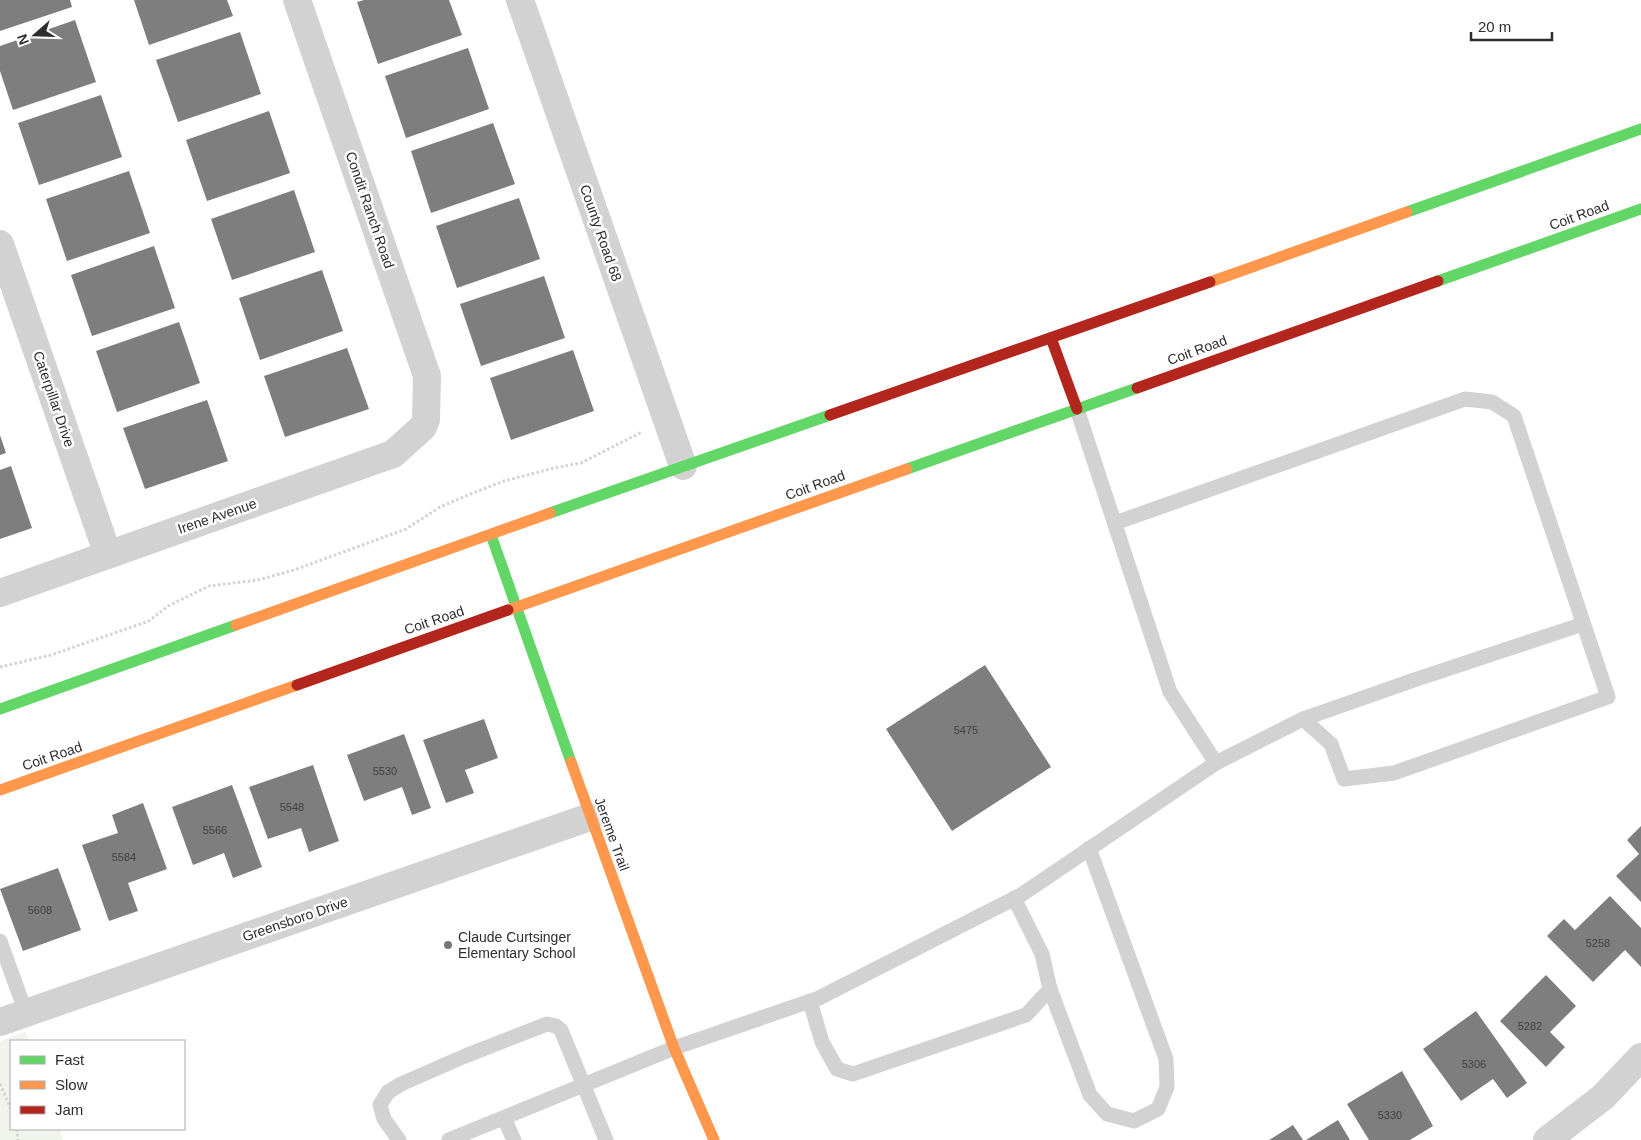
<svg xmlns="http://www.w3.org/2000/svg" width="1641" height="1140" viewBox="0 0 1641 1140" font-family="Helvetica,sans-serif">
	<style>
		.green { fill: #f0f4eb }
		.building { fill: #7e7e7e }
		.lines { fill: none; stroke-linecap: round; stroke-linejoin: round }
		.path { stroke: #d2d2d2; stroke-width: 3; stroke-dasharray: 2.5 2.5; stroke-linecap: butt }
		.lane { stroke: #d2d2d2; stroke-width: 15 }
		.street { stroke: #d2d2d2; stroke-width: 28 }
		.fast { stroke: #63d668; stroke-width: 11 }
		.slow { stroke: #ff974d; stroke-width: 11 }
		.jam { stroke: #b3261e; stroke-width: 11 }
		.poi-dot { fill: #767676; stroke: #fff; stroke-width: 2 }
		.labels { text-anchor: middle; stroke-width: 5; stroke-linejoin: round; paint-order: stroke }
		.number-label { font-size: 11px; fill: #414141 }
		.street-label { font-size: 14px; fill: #2d2d2d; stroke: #fff }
		.poi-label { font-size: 14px; fill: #2d2d2d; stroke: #fff; text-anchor: start }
	</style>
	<rect width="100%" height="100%" fill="#fff"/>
	<!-- green -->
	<path class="green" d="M26 1032 29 1041H11V1129H59L63 1140H0V1041Z"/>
	<!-- building -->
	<g class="building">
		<path d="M0 0H70L72 7 0 31Z"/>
		<path d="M134 0H227L233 16 149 45Z"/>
		<path d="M364 0H449L462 35 378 64 357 2Z"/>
		<path d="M75 20 96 82 13 110 0 71V46Z"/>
		<path d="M240 32 261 94 178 122 156 60Z"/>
		<path d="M468 48 489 109 406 138 385 76Z"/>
		<path d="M101 95 122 157 39 185 18 123Z"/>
		<path d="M269 111 290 173 207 201 186 140Z"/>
		<path d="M493 123 515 184 431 213 411 151Z"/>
		<path d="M129 171 150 233 67 261 46 199Z"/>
		<path d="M294 190 315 252 232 280 211 219Z"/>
		<path d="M519 198 540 259 457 288 436 226Z"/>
		<path d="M154 246 175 308 92 336 71 275Z"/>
		<path d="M322 270 343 331 260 360 239 298Z"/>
		<path d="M544 276 565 338 481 366 460 304Z"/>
		<path d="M179 322 200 383 117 412 96 351Z"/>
		<path d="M347 348 369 409 285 437 264 376Z"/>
		<path d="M573 350 594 411 511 440 490 378Z"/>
		<path d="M207 400 228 461 145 489 123 428Z"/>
		<path d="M0 435 6 453 0 455Z"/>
		<path d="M11 466 32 528 0 539V470Z"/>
		<path d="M985 665 1051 767 952 831 886 729Z"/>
		<path d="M484 719 498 758 465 770 474 793 446 803 423 740Z"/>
		<path d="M404 734 431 808 412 815 402 787 364 801 347 755Z"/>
		<path d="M313 765 339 841 309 852 301 828 268 839 249 787Z"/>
		<path d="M232 785 262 867 233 878 224 853 193 865 172 807Z"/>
		<path d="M143 803 167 869 128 883 138 911 109 921 82 845 118 833 112 815Z"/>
		<path d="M1641 826V902L1616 876 1639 854 1627 840Z"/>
		<path d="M58 868 81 930 23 951 0 889Z"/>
		<path d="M1610 896 1641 928V967L1625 950 1593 982 1547 936 1564 919 1575 930Z"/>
		<path d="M1546 975 1576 1006 1550 1032 1565 1047 1546 1067 1500 1021Z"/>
		<path d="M1476 1011 1527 1083 1507 1098 1493 1079 1461 1101 1423 1049Z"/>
		<path d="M1402 1071 1433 1126 1410 1140H1369L1347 1104Z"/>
		<path d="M1338 1120 1350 1140H1306Z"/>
		<path d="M1293 1125 1303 1140H1269Z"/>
	</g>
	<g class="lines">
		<!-- path -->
		<g class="path">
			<path d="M0 667 51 655 149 621 168 606 209 586 258 580 294 570 406 529 440 507 473 493 504 481 554 468 581 463 642 432"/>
			<path d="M0 1084 11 1109"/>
			<path d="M17 1129 18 1140"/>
		</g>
		<!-- lane -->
		<g class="lane">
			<path d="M1115 523 1465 399 1492 402 1514 416 1608 697 1394 773 1344 779 1331 744 1303 719 1216 763"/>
			<path d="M1303 719 1414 680 1583 624"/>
			<path d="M0 941 26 1013"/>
			<path d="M1050 989 1090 1095 1107 1114 1134 1121 1158 1109 1167 1087 1166 1059 1089 848"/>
			<path d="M810 1001 822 1042 837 1069 853 1074 1026 1015 1050 989 1042 954 1014 898"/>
			<path d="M504 1118 514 1140"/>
			<path d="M399 1140 384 1119 380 1105 388 1092 401 1084 465 1056 547 1024 556 1026 561 1030 606 1140"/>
			<path d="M449 1140 674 1048 819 998 1021 895 1216 763 1170 692 1077 409"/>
		</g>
		<!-- street -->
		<g class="street">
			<path d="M520 0 683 466"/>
			<path d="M0 244 108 555"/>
			<path d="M0 593 393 454 423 427 426 420 427 376 297 0"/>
			<path d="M0 1022 590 817"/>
			<path d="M1547 1140 1603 1097 1641 1057"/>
		</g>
		<!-- fast -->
		<g class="fast">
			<path d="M1407 212 1641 129"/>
			<path d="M1438 281 1641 209"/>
			<path d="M907 469 1137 388"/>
			<path d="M550 513 830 415"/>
			<path d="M491 535 571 762"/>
			<path d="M0 709 236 625"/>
		</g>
		<!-- slow -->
		<g class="slow">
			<path d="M1210 282 1407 212"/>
			<path d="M508 610 907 469"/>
			<path d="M236 625 550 513"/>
			<path d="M571 762 674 1048 714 1140"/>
			<path d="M0 790 297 685"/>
		</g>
		<!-- jam -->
		<g class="jam">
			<path d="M1051 338 1077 409"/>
			<path d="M1137 388 1438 281"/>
			<path d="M830 415 1210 282"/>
			<path d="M297 685 508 610"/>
		</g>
	</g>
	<!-- markers -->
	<circle class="poi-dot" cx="448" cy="945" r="5"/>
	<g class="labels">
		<!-- number labels -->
		<g class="number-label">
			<text x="966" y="734">5475</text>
			<text x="385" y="775">5530</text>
			<text x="292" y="811">5548</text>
			<text x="215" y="834">5566</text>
			<text x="124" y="861">5584</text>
			<text x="40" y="914">5608</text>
			<text x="1598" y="947">5258</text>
			<text x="1530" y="1030">5282</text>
			<text x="1474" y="1068">5306</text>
			<text x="1390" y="1119">5330</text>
		</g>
		<!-- street labels -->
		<g class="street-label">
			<text transform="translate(370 210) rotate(71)" y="5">Condit Ranch Road</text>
			<text transform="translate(1579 215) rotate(-20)" y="5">Coit Road</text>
			<text transform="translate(601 233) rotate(71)" y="5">County Road 68</text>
			<text transform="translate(1197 350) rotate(-20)" y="5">Coit Road</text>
			<text transform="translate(54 399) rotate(71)" y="5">Caterpillar Drive</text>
			<text transform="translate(815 485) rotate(-20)" y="5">Coit Road</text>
			<text transform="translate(217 516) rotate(-19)" y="5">Irene Avenue</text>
			<text transform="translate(434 620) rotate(-19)" y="5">Coit Road</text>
			<text transform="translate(52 756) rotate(-19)" y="5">Coit Road</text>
			<text transform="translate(612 834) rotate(70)" y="5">Jereme Trail</text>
			<text transform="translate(295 919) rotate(-19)" y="5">Greensboro Drive</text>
		</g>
		<!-- poi labels -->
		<g class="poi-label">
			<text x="458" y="942">Claude Curtsinger<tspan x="458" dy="16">Elementary School</tspan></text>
		</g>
	</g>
	<!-- legend -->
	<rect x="10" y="1040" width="175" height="90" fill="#ffffff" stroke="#ababab"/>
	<rect x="20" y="1056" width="25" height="8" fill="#63d668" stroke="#ababab"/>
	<text x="55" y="1065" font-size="15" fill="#2d2d2d">Fast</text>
	<rect x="20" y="1081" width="25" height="8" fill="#ff974d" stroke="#ababab"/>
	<text x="55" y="1090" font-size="15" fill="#2d2d2d">Slow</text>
	<rect x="20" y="1106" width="25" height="8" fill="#b3261e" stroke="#ababab"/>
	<text x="55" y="1115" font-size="15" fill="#2d2d2d">Jam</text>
	<!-- north arrow -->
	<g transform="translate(35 35) rotate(250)" stroke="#ffffff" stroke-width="4" paint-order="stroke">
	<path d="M0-4L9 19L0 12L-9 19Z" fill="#2d2d2d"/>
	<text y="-8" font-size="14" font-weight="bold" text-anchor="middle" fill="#2d2d2d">N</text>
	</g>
	<!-- scale -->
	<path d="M1471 32v8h81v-8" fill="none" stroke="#2d2d2d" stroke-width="2.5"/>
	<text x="1478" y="32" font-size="15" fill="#2d2d2d" stroke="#ffffff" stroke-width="4" paint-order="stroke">20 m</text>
</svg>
